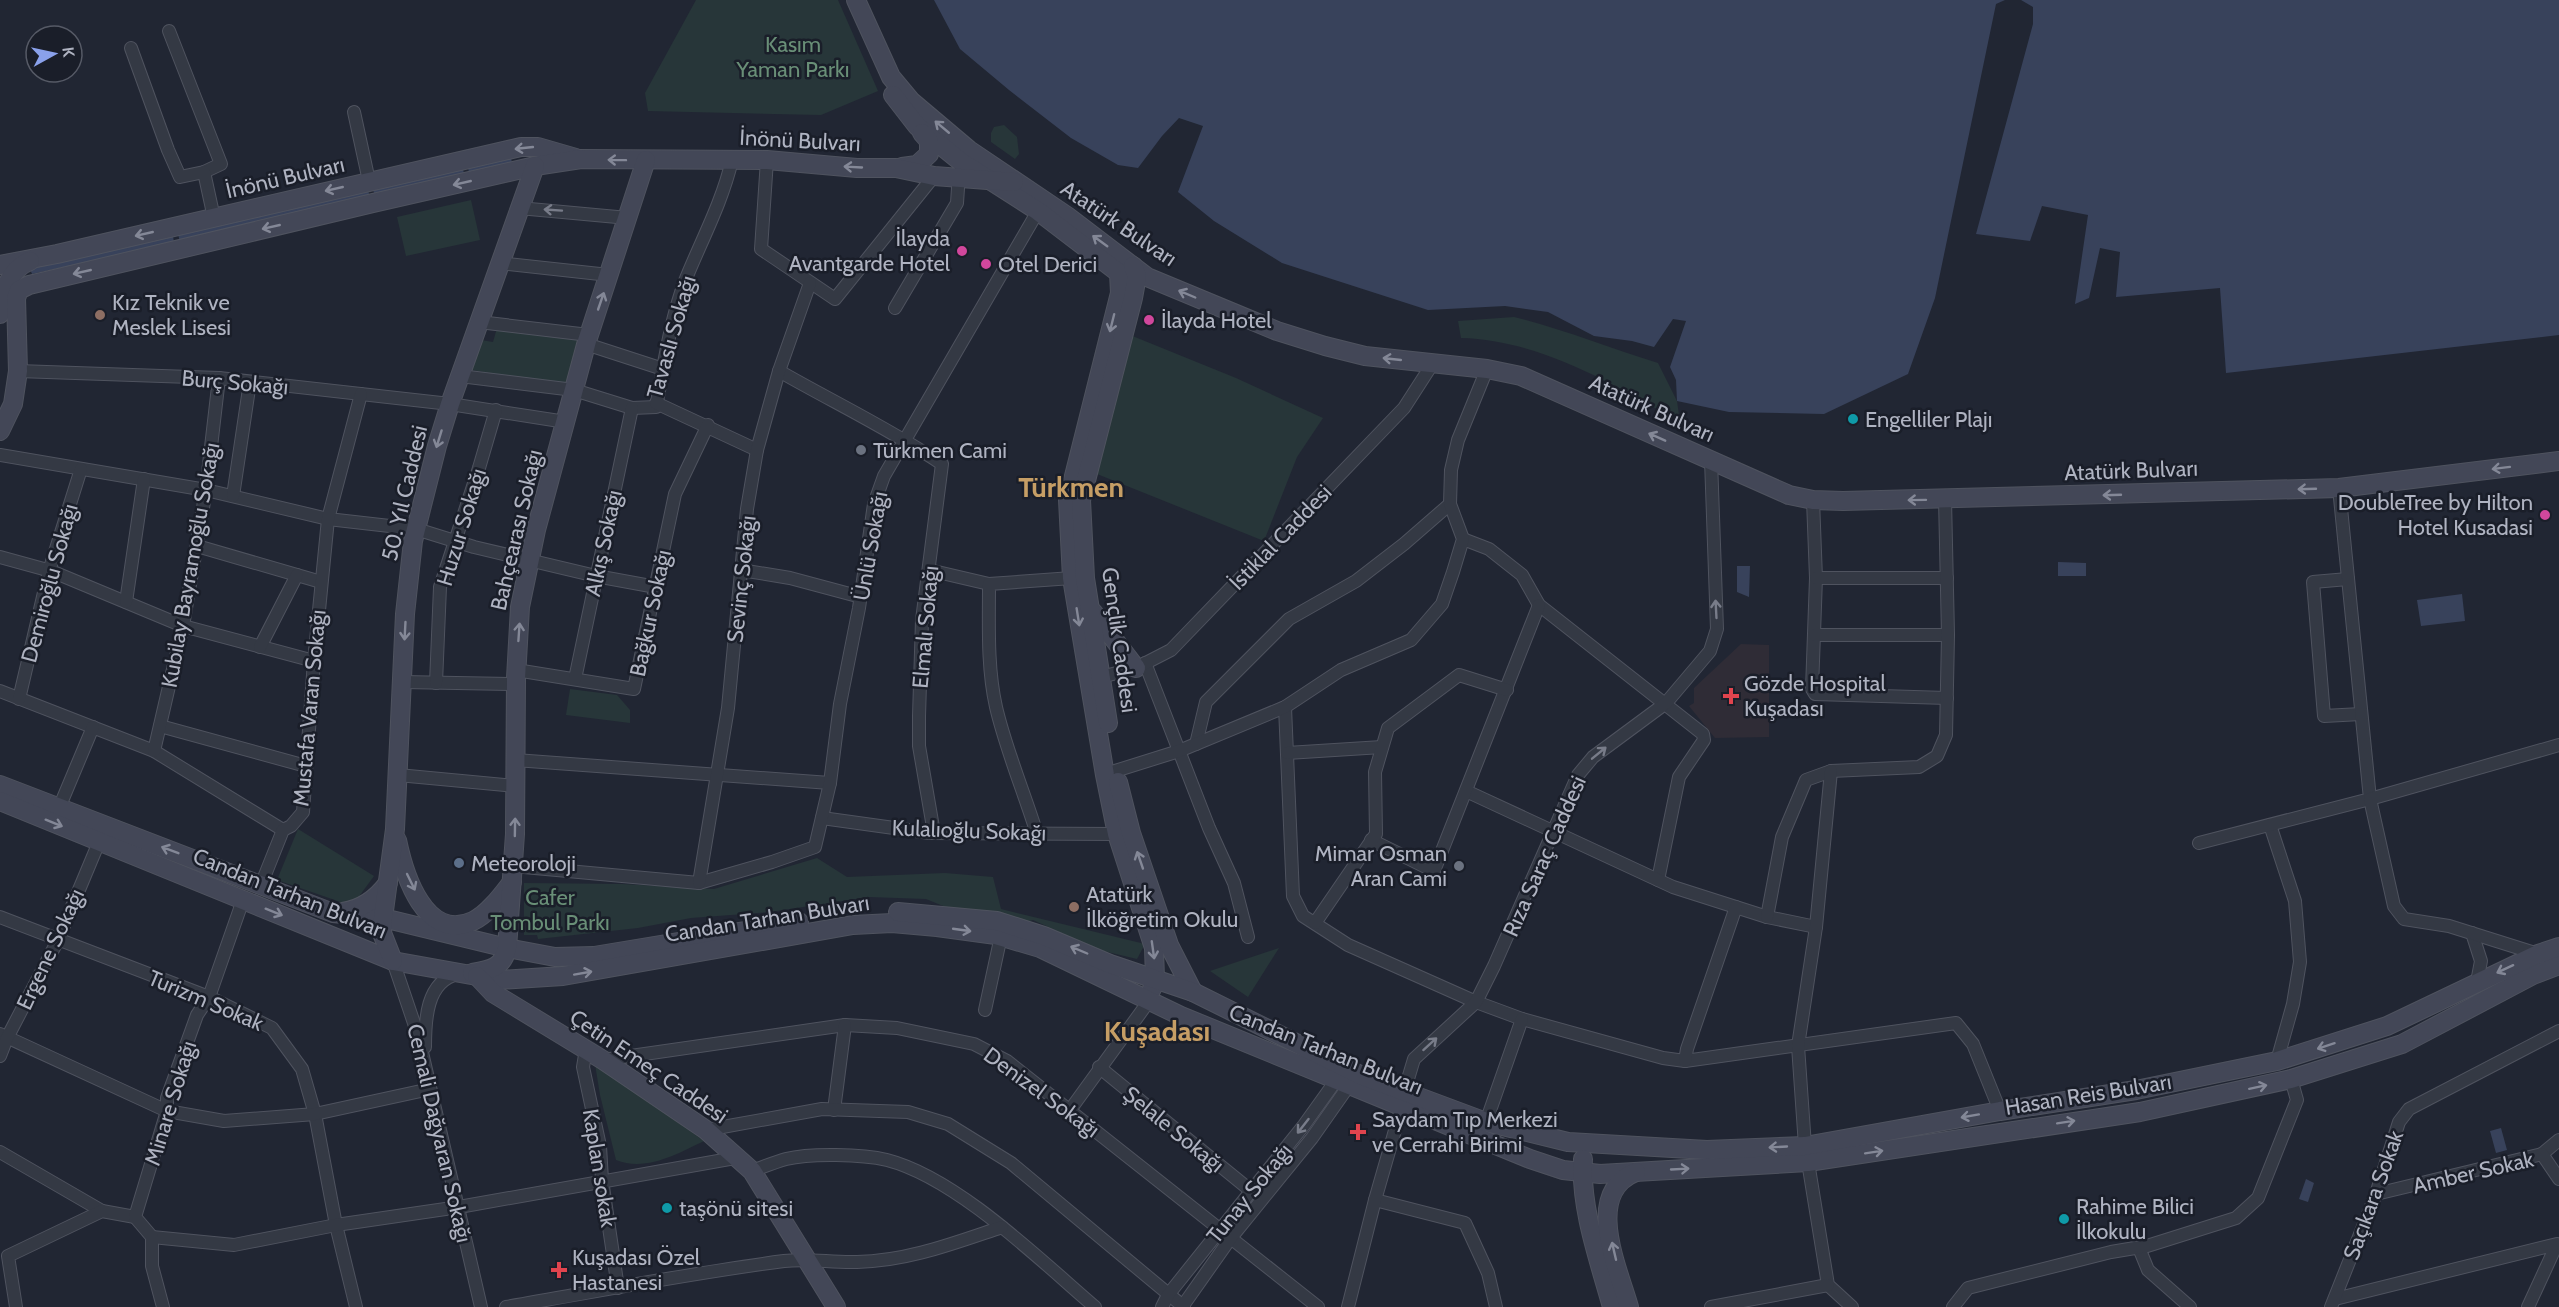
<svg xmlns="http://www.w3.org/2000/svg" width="2559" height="1307" viewBox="0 0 2559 1307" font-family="Cabin,sans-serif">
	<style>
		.medical { fill: #2f2c36 }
		.green { fill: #273639 }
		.water { fill: #38425b }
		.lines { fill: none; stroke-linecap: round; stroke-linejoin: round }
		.street-casing { stroke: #4f535f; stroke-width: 14 }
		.secondary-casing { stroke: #4f535f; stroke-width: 20 }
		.street { stroke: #343944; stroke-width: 12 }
		.secondary { stroke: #434757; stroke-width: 18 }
		.oneway { stroke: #848897 }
		.oneway2 { stroke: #787c89 }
		.hotel-dot { fill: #d1479c; stroke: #1a1e29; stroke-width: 2 }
		.education-dot { fill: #8d6e63; stroke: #1a1e29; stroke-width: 2 }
		.culture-dot { fill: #0f9aa8; stroke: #1a1e29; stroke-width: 2 }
		.worship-dot { fill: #6b7280; stroke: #1a1e29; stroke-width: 2 }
		.health-dot { fill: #e0444e; stroke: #1a1e29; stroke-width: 2 }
		.service-dot { fill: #5c6f8a; stroke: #1a1e29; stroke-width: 2 }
		.labels { text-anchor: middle; stroke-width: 5; stroke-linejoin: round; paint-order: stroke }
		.park-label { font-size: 22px; fill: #698f77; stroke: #1a1e29 }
		.street-label { font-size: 22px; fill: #afb3c1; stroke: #1a1e29 }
		.poi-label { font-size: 22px; fill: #afb3c1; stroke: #1a1e29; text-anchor: start }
		.district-label { font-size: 28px; font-weight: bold; fill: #c69e65; stroke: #1a1e29 }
	</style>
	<rect width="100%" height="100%" fill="#212633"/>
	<!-- medical -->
	<path class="medical" d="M1741 644 1769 645V737L1715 738 1689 706 1694 703V688Z"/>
	<!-- green -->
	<g class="green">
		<path d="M696 0H838L878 91 821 115 648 111 645 93Z"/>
		<path d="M1004 125 1017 137 1019 154 1015 159 991 142V133L994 127Z"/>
		<path d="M471 200 480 240 406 256 397 217Z"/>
		<path d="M1514 317C1563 329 1609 348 1658 363L1677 401 1680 422C1613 384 1540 340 1461 338L1458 321Z"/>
		<path d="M497 328 584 338 572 387 472 370 481 340 493 342Z"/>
		<path d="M1130 335 1236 378 1323 418 1297 457 1264 541 1097 474Z"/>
		<path d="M570 689 617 695 630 710V723L566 715Z"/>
		<path d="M298 829 374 876 352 906 277 880Z"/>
		<path d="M817 858 847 877 945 873 993 877 1001 909 1145 944 1137 959 1099 950 1033 920 1013 926 970 917 926 899 869 897 770 912 691 918 638 928 538 939 537 935H524V883L622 884 714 889Z"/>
		<path d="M1279 948 1248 997 1210 971Z"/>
		<path d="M595 1064 704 1141C677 1154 646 1172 616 1160L600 1095Z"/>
	</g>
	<!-- water -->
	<g class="water">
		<path d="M934 0H2005L1996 4 1935 298 1908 374 1824 414 1729 412 1677 401 1676 380 1670 367 1686 321 1673 319 1654 347 1632 341 1594 336 1548 312 1505 306 1428 310 1282 263 1214 221 1178 192 1203 126 1179 118 1162 136 1138 168 1118 165 1071 138 1009 90 960 49Z"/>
		<path d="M2021 0H2559V335L2226 373 2220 288 2116 297 2120 252 2100 248 2089 298 2075 304 2088 215 2042 206 2030 241 1976 234 2033 24V7Z"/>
		<path d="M511 157 512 164 469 173 468 167Z"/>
		<path d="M463 168 464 175 375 197 373 189Z"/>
		<path d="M368 190 370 198 180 242 178 234Z"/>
		<path d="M173 236 174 243 32 274 30 269Z"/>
		<path d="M2058 562 2086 563V576H2058Z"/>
		<path d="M1737 566H1750L1749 597 1737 592Z"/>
		<path d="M2462 594 2465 621 2421 626 2417 600Z"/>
		<path d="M2501 1128 2507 1150 2496 1153 2490 1131Z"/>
		<path d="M2306 1179 2314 1183 2308 1202 2299 1199Z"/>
	</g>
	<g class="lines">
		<!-- street casing -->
		<g class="street-casing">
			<g id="street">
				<path d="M169 31 221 164 204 172"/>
				<path d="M131 48 168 150 180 177 204 172 214 218"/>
				<path d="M354 112 369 181"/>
				<path d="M767 160 761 249 835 299 934 176"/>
				<path d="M519 208 628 218"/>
				<path d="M499 263 609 275"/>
				<path d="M895 308 957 203 959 173"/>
				<path d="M479 322 589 335"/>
				<path d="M586 344 663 369"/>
				<path d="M18 371 219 378 450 404 566 422"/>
				<path d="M779 371C833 402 890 429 942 464L922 620 919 716V746L934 833"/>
				<path d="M460 376 574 390 632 408 656 407C664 365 670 321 685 281 701 241 722 203 732 160"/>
				<path d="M656 403 757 450"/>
				<path d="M0 455 206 490 328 519 416 529 474 547 596 576 656 587"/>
				<path d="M233 496 250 382"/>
				<path d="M1813 500 1816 578 1812 689 1815 694 1947 698"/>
				<path d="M1463 539 1489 549 1522 575 1539 605 1703 734 1704 740 1679 777 1658 880"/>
				<path d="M197 546 321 582"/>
				<path d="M0 557 51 571 183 626 314 661"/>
				<path d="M741 570 790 578 861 597"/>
				<path d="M929 570 989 584"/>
				<path d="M1816 578H1947"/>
				<path d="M2348 579 2313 582 2324 716 2361 714"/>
				<path d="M126 602 144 479"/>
				<path d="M1815 635H1948"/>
				<path d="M260 647 297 575"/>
				<path d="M1145 663 1209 828 1234 883 1248 937"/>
				<path d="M516 670 634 689 675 494 708 425"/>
				<path d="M1101 677 1136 668 1171 650 1404 408 1433 363"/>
				<path d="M575 679 632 408"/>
				<path d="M403 682 516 684"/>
				<path d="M436 683 440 587 479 468 496 410"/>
				<path d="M0 691 154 751 283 830"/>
				<path d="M19 699 49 571 81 469"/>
				<path d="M1285 707 1293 896 1303 916 1348 945 1476 1002 1522 1019 1663 1058 1685 1061 1956 1023 1973 1044 2000 1111"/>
				<path d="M160 726 306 766"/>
				<path d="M1196 744 1206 702 1289 619 1356 581 1404 544 1450 504"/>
				<path d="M154 751 183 626 206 490 219 378"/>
				<path d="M1287 753 1382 747"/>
				<path d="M515 760 830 783"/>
				<path d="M1115 771 1179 751 1285 707 1341 670 1411 640 1442 604 1453 572 1463 539 1450 504 1451 470 1458 440 1487 369"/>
				<path d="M398 775 515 786"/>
				<path d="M1466 791 1673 887 1767 917 1816 927"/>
				<path d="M59 808 93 727"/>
				<path d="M822 818 930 833 1117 834"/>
				<path d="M2270 825 2295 901 2300 962 2293 1004 2277 1061"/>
				<path d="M1037 834C1024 792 1006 750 996 707 987 667 989 624 989 584L1072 578"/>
				<path d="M1371 840 1434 871 1539 605"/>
				<path d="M2199 843 2370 799 2339 488"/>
				<path d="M513 866 699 883 772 862 815 847 830 783 840 704 859 608 874 504 884 476 1038 211"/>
				<path d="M699 883 728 708 747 509 757 450 779 371 810 283"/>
				<path d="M261 885 283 830 291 826 303 812 314 661 328 519 361 394"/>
				<path d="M0 917 209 997 272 1028 302 1069 315 1114 336 1225 356 1307"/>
				<path d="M1767 917 1782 837 1806 780 1831 771 1919 767 1937 756 1946 735 1948 635 1945 499"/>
				<path d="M1315 923 1376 834 1375 772 1388 728 1459 675 1507 690"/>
				<path d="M2472 933 2481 961 2477 982"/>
				<path d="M2538 954 2449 926 2404 919 2394 906 2370 799 2559 745"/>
				<path d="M393 961 418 1035 481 1307"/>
				<path d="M985 1010 1001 936"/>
				<path d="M0 1034 167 1111 224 1121 315 1114 430 1089"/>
				<path d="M425 1047C425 1021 426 981 458 974"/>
				<path d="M586 1049 583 1067 600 1146 602 1180 618 1288"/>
				<path d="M0 1056 7 1038 58 940 99 842"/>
				<path d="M603 1060 845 1025 897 1028 974 1044 1007 1061 1318 1307"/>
				<path d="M1685 1061 1687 1049 1736 907"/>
				<path d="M1099 1067 1250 1190"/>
				<path d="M1411 1094 1408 1079 1414 1059 1476 1002 1494 966 1578 775 1593 757 1666 703 1710 651 1717 629 1711 460"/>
				<path d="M834 1110 845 1025"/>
				<path d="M1070 1110 1149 1001"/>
				<path d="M1486 1122 1522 1019"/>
				<path d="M706 1130 822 1109 908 1112 948 1124 1011 1163 1184 1307"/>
				<path d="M1805 1146 1798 1046 1816 927 1831 771"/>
				<path d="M0 1152 102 1211"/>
				<path d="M2542 1154 2559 1140"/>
				<path d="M1808 1162 1828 1285 1852 1307"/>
				<path d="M752 1171C763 1167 775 1162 786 1159 810 1153 862 1154 887 1160 957 1178 1040 1260 1095 1307"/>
				<path d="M2376 1194 2542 1154 2559 1179"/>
				<path d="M1375 1200 1465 1223 1488 1273 1496 1307"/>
				<path d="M152 1237 234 1245 336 1225 459 1207 735 1158"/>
				<path d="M2139 1248 2148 1270 2190 1307"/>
				<path d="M2335 1299 2557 1244 2528 1307"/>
				<path d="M16 1307 8 1256 102 1211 135 1217"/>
				<path d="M163 1307 152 1266V1237L135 1217 167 1111V1098L197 1015 209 997 243 900"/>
				<path d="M506 1307C599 1291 691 1273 784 1261 809 1258 832 1263 857 1262 908 1261 954 1243 1002 1227"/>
				<path d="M1162 1307 1168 1295 1304 1125 1337 1079"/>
				<path d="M1182 1307 1230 1239 1312 1138 1350 1084"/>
				<path d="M1348 1307 1375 1200 1402 1106"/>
				<path d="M1711 1307 1828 1285"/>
				<path d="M1953 1307 1968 1288 2111 1252 2147 1246 2236 1218 2258 1198 2297 1100 2291 1079"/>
				<path d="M2331 1307 2376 1194 2399 1122 2409 1109 2559 1031"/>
			</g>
		</g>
		<!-- secondary casing -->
		<g class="secondary-casing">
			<g id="secondary">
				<path d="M856 0 891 77 911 101 969 150 1067 216 1147 277 1277 331 1325 346 1365 356 1487 369 1521 376 1789 495 1813 500 1843 501 2339 488 2559 461"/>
				<path d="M893 95 917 126 960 161 1038 211 1119 273 1120 293 1068 500 1072 578 1105 775 1117 834 1154 948 1155 979 1152 989"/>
				<path d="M902 167 917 165 929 154V141L922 133"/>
				<path d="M0 265 57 254 521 147H538L576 158"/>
				<path d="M0 314C2 294 9 269 30 261"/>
				<path d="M0 431 13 404 18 371 16 298 19 290 29 285 373 203 535 166 581 159 767 160 857 168H896L934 176 1014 182"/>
				<path d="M1093 612 1136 668"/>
				<path d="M1108 723 1085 578 1081 500 1133 298 1137 276 1133 266"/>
				<path d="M1118 782 1131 833 1169 945 1193 992"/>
				<path d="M0 785 333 913 383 918 507 948 555 957 594 956 799 922"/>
				<path d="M0 801 393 961 499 980 563 976 853 925 892 923 937 927 996 935 1040 948 1181 1016 1530 1159 1563 1170 1600 1174 1808 1162 2140 1112 2291 1079 2402 1044 2533 975 2559 965"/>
				<path d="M397 840C404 874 425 943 473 921 488 914 502 895 512 882"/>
				<path d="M343 912C362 909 377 898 388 883"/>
				<path d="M898 912 997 921 1044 936 1110 964 1193 992 1360 1075 1486 1122 1568 1142 1707 1150 1805 1146 2000 1111 2136 1090 2277 1061 2387 1026 2538 954 2559 947"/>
				<path d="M393 961 382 933 383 918 395 829 405 614 413 541 437 446 450 404 535 166"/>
				<path d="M472 973C490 970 503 968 507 948L515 834 516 678 520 607 536 530 587 341 646 160"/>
				<path d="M477 976 493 993 603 1060 706 1130 752 1171 836 1307"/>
				<path d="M1583 1159C1580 1208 1599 1260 1612 1307"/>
				<path d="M1629 1307C1618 1268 1583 1193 1636 1172"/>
			</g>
		</g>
		<!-- street -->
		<use href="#street" class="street"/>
		<!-- secondary -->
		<use href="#secondary" class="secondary"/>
	</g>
	<!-- one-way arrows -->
	<defs><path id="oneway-shaft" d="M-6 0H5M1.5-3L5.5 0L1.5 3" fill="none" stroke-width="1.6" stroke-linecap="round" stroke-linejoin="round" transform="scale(1.5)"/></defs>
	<g class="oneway">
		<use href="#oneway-shaft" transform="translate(942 127) rotate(-140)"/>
		<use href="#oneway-shaft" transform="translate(524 148) rotate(174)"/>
		<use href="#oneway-shaft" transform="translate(617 160) rotate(-179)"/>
		<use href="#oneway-shaft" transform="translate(853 167) rotate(-177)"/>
		<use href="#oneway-shaft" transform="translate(462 183) rotate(167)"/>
		<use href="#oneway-shaft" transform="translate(334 189) rotate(167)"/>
		<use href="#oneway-shaft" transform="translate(271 227) rotate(167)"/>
		<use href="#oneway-shaft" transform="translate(144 234) rotate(167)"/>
		<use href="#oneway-shaft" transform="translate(1100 241) rotate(-144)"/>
		<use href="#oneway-shaft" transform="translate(82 272) rotate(167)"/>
		<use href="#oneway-shaft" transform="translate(1187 294) rotate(-157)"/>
		<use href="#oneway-shaft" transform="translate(601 301) rotate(-71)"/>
		<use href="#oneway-shaft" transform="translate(1112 323) rotate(104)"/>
		<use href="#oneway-shaft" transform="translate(1392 359) rotate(-174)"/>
		<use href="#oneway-shaft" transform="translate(1657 437) rotate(-156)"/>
		<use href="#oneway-shaft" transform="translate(439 439) rotate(107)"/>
		<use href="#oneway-shaft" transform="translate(2501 468) rotate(173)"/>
		<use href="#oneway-shaft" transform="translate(2307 489) rotate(178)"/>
		<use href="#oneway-shaft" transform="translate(2112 495) rotate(178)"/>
		<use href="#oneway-shaft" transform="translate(1917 500) rotate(179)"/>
		<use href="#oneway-shaft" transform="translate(1078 617) rotate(81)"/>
		<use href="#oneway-shaft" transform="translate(405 631) rotate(93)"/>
		<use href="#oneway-shaft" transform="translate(519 632) rotate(-86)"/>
		<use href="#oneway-shaft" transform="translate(54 823) rotate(22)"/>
		<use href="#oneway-shaft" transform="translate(515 827) rotate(-89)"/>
		<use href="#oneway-shaft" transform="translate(170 850) rotate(-159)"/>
		<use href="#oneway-shaft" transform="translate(1140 860) rotate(-109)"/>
		<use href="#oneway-shaft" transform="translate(411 882) rotate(64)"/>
		<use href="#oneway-shaft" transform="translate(274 912) rotate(22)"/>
		<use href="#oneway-shaft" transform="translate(962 930) rotate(8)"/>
		<use href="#oneway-shaft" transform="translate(1079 950) rotate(-157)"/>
		<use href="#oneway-shaft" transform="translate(1153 950) rotate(82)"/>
		<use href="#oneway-shaft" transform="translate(2505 969) rotate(155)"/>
		<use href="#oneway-shaft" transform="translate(583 973) rotate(-10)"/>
		<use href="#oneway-shaft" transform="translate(2326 1046) rotate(162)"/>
		<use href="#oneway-shaft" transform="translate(2258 1087) rotate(-12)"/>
		<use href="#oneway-shaft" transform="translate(1970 1116) rotate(170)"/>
		<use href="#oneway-shaft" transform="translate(2066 1122) rotate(-9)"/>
		<use href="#oneway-shaft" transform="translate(1778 1147) rotate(177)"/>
		<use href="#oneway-shaft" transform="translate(1874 1152) rotate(-9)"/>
		<use href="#oneway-shaft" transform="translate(1680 1169) rotate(-3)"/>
		<use href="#oneway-shaft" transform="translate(1614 1251) rotate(-103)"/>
	</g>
	<g class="oneway2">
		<use href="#oneway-shaft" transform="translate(553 210) rotate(-176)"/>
		<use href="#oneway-shaft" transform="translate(1716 609) rotate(-93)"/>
		<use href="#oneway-shaft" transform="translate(1599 753) rotate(-39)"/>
		<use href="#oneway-shaft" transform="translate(1430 1044) rotate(-42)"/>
		<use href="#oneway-shaft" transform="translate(1303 1126) rotate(128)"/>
	</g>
	<!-- markers -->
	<g class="hotel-dot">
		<circle cx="962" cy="251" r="6"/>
		<circle cx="986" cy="264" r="6"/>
		<circle cx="1149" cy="320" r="6"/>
		<circle cx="2545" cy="515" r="6"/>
	</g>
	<g class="education-dot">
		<circle cx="100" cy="315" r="6"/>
		<circle cx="1074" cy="907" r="6"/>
	</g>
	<g class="culture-dot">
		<circle cx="1853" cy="419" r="6"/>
		<circle cx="667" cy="1208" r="6"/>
		<circle cx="2064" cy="1219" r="6"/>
	</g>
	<g class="worship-dot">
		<circle cx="861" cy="450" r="6"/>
		<circle cx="1459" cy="866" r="6"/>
	</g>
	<g class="health-dot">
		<path d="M1728 687h6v6h6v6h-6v6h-6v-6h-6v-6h6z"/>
		<path d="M1355 1123h6v6h6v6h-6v6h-6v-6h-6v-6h6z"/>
		<path d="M556 1261h6v6h6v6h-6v6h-6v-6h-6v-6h6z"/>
	</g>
	<circle class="service-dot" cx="459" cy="863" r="6"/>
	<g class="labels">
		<!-- park labels -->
		<g class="park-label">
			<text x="793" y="52">Kasım<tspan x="793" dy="25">Yaman Parkı</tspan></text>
			<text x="550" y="905">Cafer<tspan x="550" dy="25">Tombul Parkı</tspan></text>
		</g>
		<!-- street labels -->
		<g class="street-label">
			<text transform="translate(800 140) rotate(3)" y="8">İnönü Bulvarı</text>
			<text transform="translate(285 177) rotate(-13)" y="8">İnönü Bulvarı</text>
			<text transform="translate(1119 223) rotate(34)" y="8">Atatürk Bulvarı</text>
			<text transform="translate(671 337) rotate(-74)" y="8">Tavaslı Sokağı</text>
			<text transform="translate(235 382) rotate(5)" y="8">Burç Sokağı</text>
			<text transform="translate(1652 408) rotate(24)" y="8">Atatürk Bulvarı</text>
			<text transform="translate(2131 470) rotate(-2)" y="8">Atatürk Bulvarı</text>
			<text transform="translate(404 493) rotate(-77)" y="8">50. Yıl Caddesi</text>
			<text transform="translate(461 527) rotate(-73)" y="8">Huzur Sokağı</text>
			<text transform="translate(516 530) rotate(-77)" y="8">Bahçearası Sokağı</text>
			<text transform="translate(1280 537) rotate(-46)" y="8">İstiklal Caddesi</text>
			<text transform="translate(603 543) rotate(-78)" y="8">Alkış Sokağı</text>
			<text transform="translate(870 546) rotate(-80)" y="8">Ünlü Sokağı</text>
			<text transform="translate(190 565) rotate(-80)" y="8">Kubilay Bayramoğlu Sokağı</text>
			<text transform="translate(741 579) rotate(-84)" y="8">Sevinç Sokağı</text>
			<text transform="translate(49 583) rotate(-75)" y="8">Demiroğlu Sokağı</text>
			<text transform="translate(650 613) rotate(-78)" y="8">Bağkur Sokağı</text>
			<text transform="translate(925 627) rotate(-85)" y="8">Elmalı Sokağı</text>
			<text transform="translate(1120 640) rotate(82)" y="8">Gençlik Caddesi</text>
			<text transform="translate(309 708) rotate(-85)" y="8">Mustafa Varan Sokağı</text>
			<text transform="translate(969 830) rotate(2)" y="8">Kulalıoğlu Sokağı</text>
			<text transform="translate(1544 856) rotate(-66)" y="8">Rıza Saraç Caddesi</text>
			<text transform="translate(290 893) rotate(22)" y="8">Candan Tarhan Bulvarı</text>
			<text transform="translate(767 918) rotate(-9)" y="8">Candan Tarhan Bulvarı</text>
			<text transform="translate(50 949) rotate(-65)" y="8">Ergene Sokağı</text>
			<text transform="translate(206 1000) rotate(23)" y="8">Turizm Sokak</text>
			<text transform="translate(1326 1049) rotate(22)" y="8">Candan Tarhan Bulvarı</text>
			<text transform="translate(649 1066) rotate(34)" y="8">Çetin Emeç Caddesi</text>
			<text transform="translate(1042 1092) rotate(36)" y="8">Denizel Sokağı</text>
			<text transform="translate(2088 1094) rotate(-9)" y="8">Hasan Reis Bulvarı</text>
			<text transform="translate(170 1103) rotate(-73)" y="8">Minare Sokağı</text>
			<text transform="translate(1174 1129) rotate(39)" y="8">Şelale Sokağı</text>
			<text transform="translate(440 1133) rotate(77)" y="8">Cemali Dağyaran Sokağı</text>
			<text transform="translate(600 1168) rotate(81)" y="8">Kaplan sokak</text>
			<text transform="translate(2473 1172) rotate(-13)" y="8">Amber Sokak</text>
			<text transform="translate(1249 1193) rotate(-51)" y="8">Tunay Sokağı</text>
			<text transform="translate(2373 1195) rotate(-70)" y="8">Saçıkara Sokak</text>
		</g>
		<!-- poi labels -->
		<g class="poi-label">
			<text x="950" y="246" text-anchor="end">İlayda<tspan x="950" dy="25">Avantgarde Hotel</tspan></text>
			<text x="998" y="272">Otel Derici</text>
			<text x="112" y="310">Kız Teknik ve<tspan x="112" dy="25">Meslek Lisesi</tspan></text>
			<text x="1161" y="328">İlayda Hotel</text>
			<text x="1865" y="427">Engelliler Plajı</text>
			<text x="873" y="458">Türkmen Cami</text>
			<text x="2533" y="510" text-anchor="end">DoubleTree by Hilton<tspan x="2533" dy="25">Hotel Kusadasi</tspan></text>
			<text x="1744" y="691">Gözde Hospital<tspan x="1744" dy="25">Kuşadası</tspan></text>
			<text x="1447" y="861" text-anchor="end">Mimar Osman<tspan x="1447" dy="25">Aran Cami</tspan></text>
			<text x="471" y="871">Meteoroloji</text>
			<text x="1086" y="902">Atatürk<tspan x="1086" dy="25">İlköğretim Okulu</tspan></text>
			<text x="1372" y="1127">Saydam Tıp Merkezi<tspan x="1372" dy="25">ve Cerrahi Birimi</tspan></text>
			<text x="2076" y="1214">Rahime Bilici<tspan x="2076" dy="25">İlkokulu</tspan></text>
			<text x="679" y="1216">taşönü sitesi</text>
			<text x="572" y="1265">Kuşadası Özel<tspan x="572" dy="25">Hastanesi</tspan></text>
		</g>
		<!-- district labels -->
		<g class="district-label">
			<text x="1071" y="497">Türkmen</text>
			<text x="1157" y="1041">Kuşadası</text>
		</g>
	</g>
	<!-- north arrow -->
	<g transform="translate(54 54) rotate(82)"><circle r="28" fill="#1a1e29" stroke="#565a66" stroke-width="1.5"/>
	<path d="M0-4.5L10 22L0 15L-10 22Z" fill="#8aa1eb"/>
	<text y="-9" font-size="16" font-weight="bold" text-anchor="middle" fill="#afb3c1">K</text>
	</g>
</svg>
